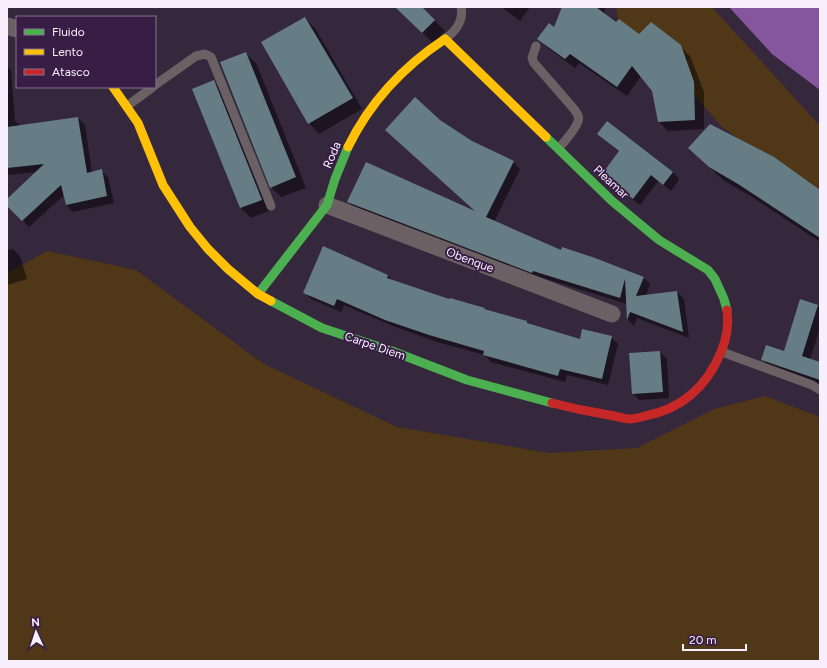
<svg xmlns="http://www.w3.org/2000/svg" width="827" height="668" viewBox="0 0 827 668" font-family="Figtree,sans-serif">
	<style>
		.green { fill: #4f3718 }
		.water { fill: #85569d }
		.shadow { fill: #0007 }
		.building { fill: #667d86 }
		.lines { fill: none; stroke-linecap: round; stroke-linejoin: round }
		.lane { stroke: #6b6064; stroke-width: 9 }
		.street { stroke: #6b6064; stroke-width: 17 }
		.fast { stroke: #4caf50; stroke-width: 9 }
		.slow { stroke: #ffc107; stroke-width: 9 }
		.jam { stroke: #c62828; stroke-width: 9 }
		.labels { text-anchor: middle; stroke-width: 4; stroke-linejoin: round; paint-order: stroke }
		.street-label { font-size: 12px; fill: #f8effe; stroke: #381e45 }
	</style>
	<rect width="100%" height="100%" fill="#35273c"/>
	<!-- green -->
	<g class="green">
		<path d="M616 7H712L820 126V196L722 127 694 95 623 51Z"/>
		<path d="M47 251 136 270 264 364 397 427 549 453 637 448 714 409 765 396 820 417V661H7V273Z"/>
	</g>
	<!-- water -->
	<path class="water" d="M729 7H820V90L772 54Z"/>
	<!-- shadow -->
	<g class="shadow">
		<path d="M396 7H421L445 31 433 43Z"/>
		<path d="M502 7H530L520 21Z"/>
		<path d="M563 7H605L604 14 616 23 640 36 680 46 690 56 704 92V129L668 131 659 122 653 90 641 76 627 96 579 63 575 68 548 48 539 39 555 28Z"/>
		<path d="M305 18 315 28 362 109 319 134 309 123 262 43Z"/>
		<path d="M245 53 256 63 306 188 281 197 271 187Z"/>
		<path d="M7 66 11 70 15 121 21 126 78 118 85 125 92 173 101 171 108 177 114 203 73 212 66 205 64 195 29 227 7 204V200L37 172 7 175Z"/>
		<path d="M214 82 224 92 271 210 251 218 241 208Z"/>
		<path d="M439 121 472 142 513 162 520 169 494 222 562 251 643 277 650 284 646 296 677 292 684 299 689 338 637 318 634 326 628 320 627 304 540 277 539 279 355 209 349 202 477 213Z"/>
		<path d="M598 134 673 172 679 179 671 191 658 181 640 205 621 191 603 173 619 152Z"/>
		<path d="M689 148 820 191V242L752 197 723 180Z"/>
		<path d="M323 248 388 276 392 280 450 301 484 309 487 311 527 322 530 325 581 341 611 337 618 344 608 385 567 375 565 382 491 362 485 355 437 342 393 326 344 305 341 312 311 299 304 292Z"/>
		<path d="M13 249 20 256 27 279 7 285V250Z"/>
		<path d="M818 306 820 308V327L810 360 820 363V385L769 367 763 360 785 352Z"/>
		<path d="M660 352 667 359 669 398 639 400 633 393Z"/>
	</g>
	<!-- building -->
	<g class="building">
		<path d="M395 7H422L435 20 422 33Z"/>
		<path d="M562 7H596L616 22 619 19 639 34 651 22 681 45 694 82 695 120 658 122 652 91 632 66 617 87 570 54 565 59 537 39 549 23 554 27Z"/>
		<path d="M305 17 353 98 308 124 261 42Z"/>
		<path d="M246 52 296 177 270 188 220 62Z"/>
		<path d="M214 80 262 200 240 208 192 89Z"/>
		<path d="M415 97 440 120 472 141 514 161 486 217 561 250 562 247 595 258 644 277 636 296 677 291 683 332 630 312 627 320 625 279 620 298 533 271 532 273 347 202 366 162 475 211 385 130Z"/>
		<path d="M78 117 87 173 102 169 107 196 66 205 61 185 22 221 7 206V199L44 164 7 168V127Z"/>
		<path d="M607 121 673 172 663 185 651 175 633 199 612 184 602 174 619 151 597 134Z"/>
		<path d="M710 124 774 157 820 190V238L738 184 709 167 688 148Z"/>
		<path d="M323 246 388 275 387 278 449 299 450 298 485 308 484 309 527 321V323L580 339 582 329 612 336 602 379 560 369 558 376 483 355 484 351 429 335 385 320 337 299 334 306 303 293Z"/>
		<path d="M800 299 818 305 802 356 820 362V380L761 360 766 345 784 351Z"/>
		<path d="M660 351 663 392 632 394 629 353Z"/>
	</g>
	<g class="lines">
		<!-- lane -->
		<g class="lane">
			<path d="M445 39C456 31 464 21 461 7"/>
			<path d="M536 46 532 58 534 63 574 109C577 113 580 117 578 121 576 129 564 142 559 148"/>
			<path d="M155 85 196 56 205 54 211 57 271 206"/>
			<path d="M127 106 153 87"/>
			<path d="M722 352 812 385 820 390"/>
		</g>
		<!-- street -->
		<g class="street">
			<path d="M7 26 17 29"/>
			<path d="M327 205 612 314"/>
		</g>
		<!-- fast -->
		<g class="fast">
			<path d="M546 137 612 201 659 240 708 270 715 279 724 299 727 310"/>
			<path d="M258 294 327 205 335 179 348 147"/>
			<path d="M271 301 322 328 392 351 467 380 552 403"/>
		</g>
		<!-- slow -->
		<g class="slow">
			<path d="M113 87 138 123 163 185 190 227 208 249 228 269 258 294 271 301"/>
			<path d="M348 147C370 102 404 66 445 39L546 137"/>
		</g>
		<!-- jam -->
		<path class="jam" d="M552 403C571 408 590 412 609 415 616 416 624 419 630 419 635 419 641 417 645 416 682 409 707 386 721 352 727 338 729 325 727 310"/>
	</g>
	<g class="labels">
		<!-- street labels -->
		<g class="street-label">
			<text transform="translate(332 155) rotate(-67)" y="4">Roda</text>
			<text transform="translate(611 182) rotate(43)" y="4">Pleamar</text>
			<text transform="translate(470 260) rotate(21)" y="4">Obenque</text>
			<text transform="translate(375 346) rotate(19)" y="4">Carpe Diem</text>
		</g>
	</g>
	<!-- border -->
	<rect width="827" height="668" fill="none" stroke="#f8effe" stroke-width="16"/>
	<!-- legend -->
	<rect x="16" y="16" width="140" height="72" fill="#381e45" stroke="#85728f"/>
	<rect x="24" y="29" width="20" height="6" fill="#4caf50" stroke="#85728f"/>
	<text x="52" y="36" font-size="12" fill="#f8effe">Fluido</text>
	<rect x="24" y="49" width="20" height="6" fill="#ffc107" stroke="#85728f"/>
	<text x="52" y="56" font-size="12" fill="#f8effe">Lento</text>
	<rect x="24" y="69" width="20" height="6" fill="#c62828" stroke="#85728f"/>
	<text x="52" y="76" font-size="12" fill="#f8effe">Atasco</text>
	<!-- north arrow -->
	<g transform="translate(36 632) rotate(357)" stroke="#381e45" stroke-width="3" paint-order="stroke">
	<path d="M0-3L7 15L0 10L-7 15Z" fill="#f8effe"/>
	<text y="-6" font-size="11" font-weight="bold" text-anchor="middle" fill="#f8effe">N</text>
	</g>
	<!-- scale -->
	<path d="M683 644v6h63v-6" fill="none" stroke="#f8effe" stroke-width="2"/>
	<text x="689" y="644" font-size="12" fill="#f8effe" stroke="#381e45" stroke-width="3" paint-order="stroke">20 m</text>
</svg>
